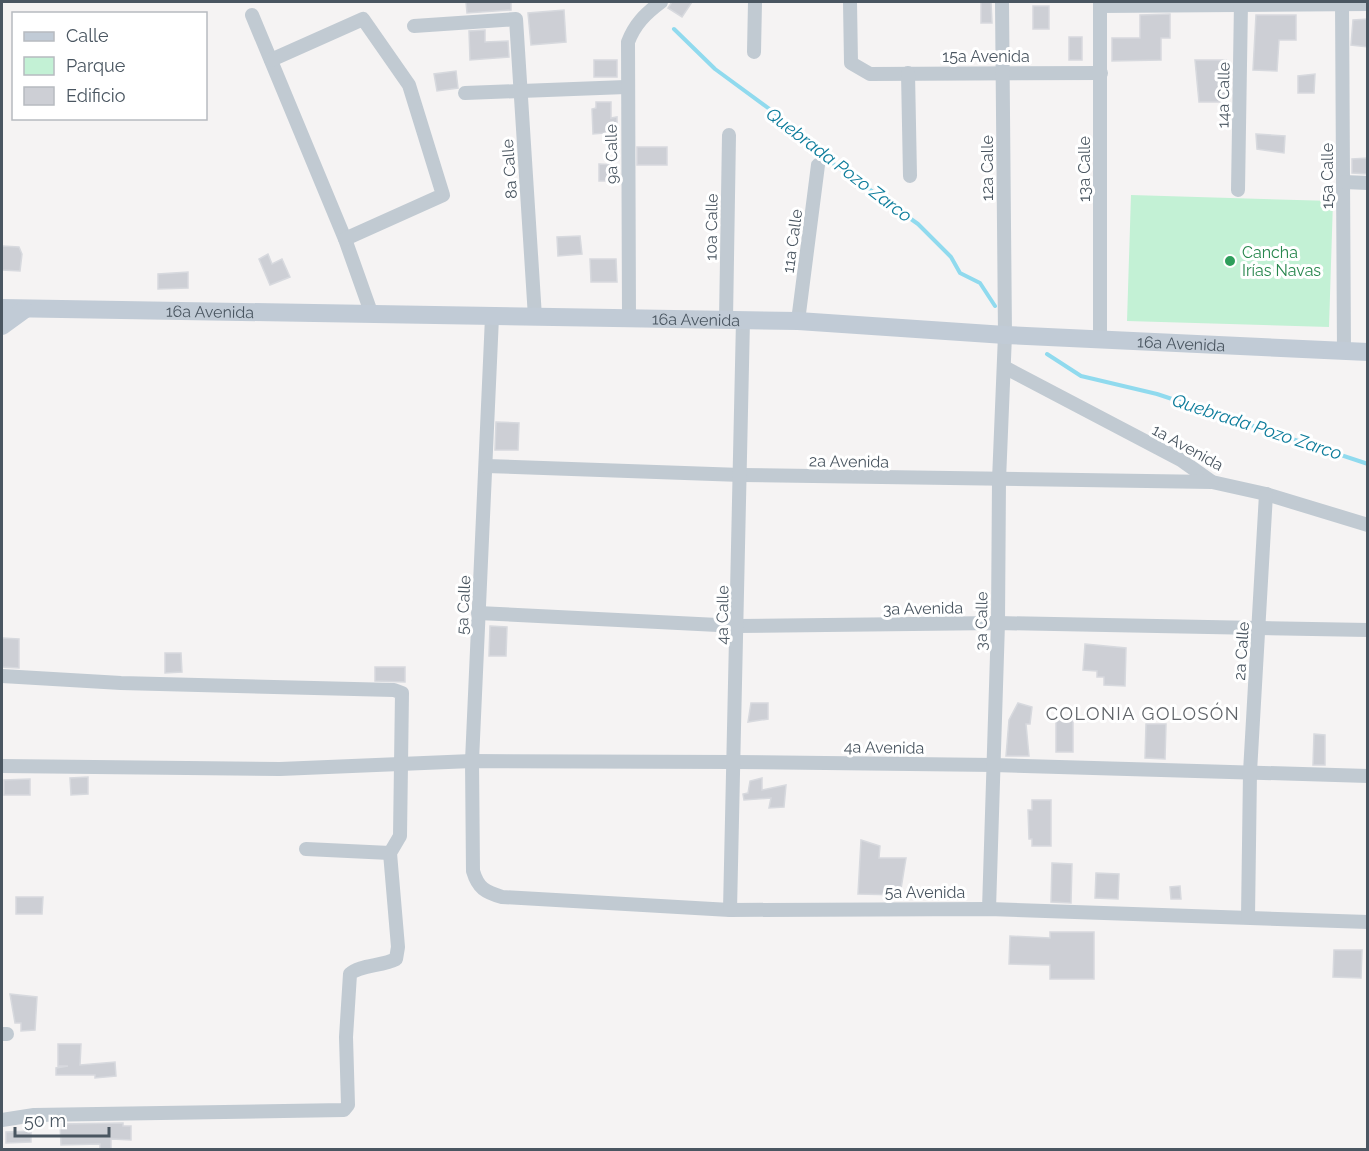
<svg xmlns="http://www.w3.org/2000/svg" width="1369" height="1151" viewBox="0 0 1369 1151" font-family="Raleway,sans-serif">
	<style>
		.green { fill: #c3f1d5 }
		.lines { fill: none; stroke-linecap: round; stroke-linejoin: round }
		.stream { stroke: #90daee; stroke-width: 4 }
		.building { fill: #cdcfd5; stroke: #d7d9de; stroke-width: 1.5 }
		.street { stroke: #c1cad2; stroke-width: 14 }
		.secondary { stroke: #c1cbd6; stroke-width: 18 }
		.leisure-dot { fill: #2e9e5b; stroke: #fff; stroke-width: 2 }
		.labels { text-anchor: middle; stroke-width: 6; stroke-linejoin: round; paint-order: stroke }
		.street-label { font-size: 16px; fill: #4a5661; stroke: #fff }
		.leisure-label { font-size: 16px; fill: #27864d; stroke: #fff; text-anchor: start }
		.water-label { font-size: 18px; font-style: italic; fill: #0c7c9b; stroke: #fff }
		.neighbourhood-label { font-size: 18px; letter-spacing: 1.5px; fill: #5f6368; stroke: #fff }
	</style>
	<rect width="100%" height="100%" fill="#f5f3f3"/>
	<!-- green -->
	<path class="green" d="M1131 195 1333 201 1329 327 1127 321Z"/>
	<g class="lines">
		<!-- stream -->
		<g class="stream">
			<path d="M674 29 715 69 775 113 835 165 918 224 951 257 960 273 980 283 995 306"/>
			<path d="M1047 354 1081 376 1157 394 1368 464"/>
		</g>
	</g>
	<!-- building -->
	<g class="building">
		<path d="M466 2H511V10L467 13Z"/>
		<path d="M672 2H692L682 17 668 8Z"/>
		<path d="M981 2H991L992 23H981Z"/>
		<rect x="1033" y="6" width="16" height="23"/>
		<path d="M564 10 566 42 531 45 528 13Z"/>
		<path d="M1170 14V38H1161V60L1112 61V38H1140V15Z"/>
		<path d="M1256 15H1296V40H1279L1277 71 1253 70Z"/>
		<path d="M1368 19V47L1351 45 1353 20Z"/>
		<path d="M485 30V42L508 41 509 57 470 60 469 31Z"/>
		<rect x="1069" y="37" width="13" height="23"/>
		<rect x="594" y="60" width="23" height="17"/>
		<path d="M1195 60H1226V102H1199Z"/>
		<path d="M456 71 458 88 437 91 434 74Z"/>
		<path d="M1315 74 1314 93H1298V76Z"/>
		<path d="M596 102H611V118L617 117V132L593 134 592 109 596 108Z"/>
		<path d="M1256 134 1285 136 1284 153 1257 149Z"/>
		<rect x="637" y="147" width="30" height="18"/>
		<path d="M1368 158V174L1352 173V159Z"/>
		<path d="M599 164 618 165V181H599Z"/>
		<path d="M580 236 582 254 558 256 557 237Z"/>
		<path d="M2 246 19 247 22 254 20 271 2 270Z"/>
		<path d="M268 254 272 264 282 259 290 277 270 285 259 259Z"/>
		<path d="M590 259H616L617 282H591Z"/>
		<path d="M188 272V288L158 289V274Z"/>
		<path d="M496 422 519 423 518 450H495Z"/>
		<path d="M490 626 507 627 506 656H489Z"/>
		<path d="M2 638 19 639V668L2 667Z"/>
		<path d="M1085 644 1126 648 1125 686 1104 685V677H1097V671L1083 670Z"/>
		<path d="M165 653H181L182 672 165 673Z"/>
		<path d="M375 667H405V682L375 681Z"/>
		<path d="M751 703H768V719L748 722Z"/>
		<path d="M1018 703 1032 707 1030 724H1026L1029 756H1006L1009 720Z"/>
		<rect x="1056" y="720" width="17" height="32"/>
		<path d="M1146 724H1166L1165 759 1145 758Z"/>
		<path d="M1314 734 1325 735V765H1313Z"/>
		<path d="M88 777V794L71 795 70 778Z"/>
		<path d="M762 778V790L786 785 784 807 769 808 771 798 744 800 743 794 748 793 750 781Z"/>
		<path d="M30 779V795H4V780Z"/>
		<path d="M1032 800H1051V846H1032V839H1029L1028 810H1032Z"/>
		<path d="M861 840 880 846 879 858H906L900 895 858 894Z"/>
		<path d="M1052 863 1072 864 1071 903 1051 902Z"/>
		<path d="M1096 873 1119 874 1118 899 1095 898Z"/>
		<path d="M1180 886 1181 899H1171L1170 887Z"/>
		<path d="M16 897H43L42 914H16Z"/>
		<path d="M1050 932H1094V979H1050V965L1009 964 1010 936 1050 938Z"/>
		<path d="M1334 950H1362L1361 978 1333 977Z"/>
		<path d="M10 994 37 997 35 1030 21 1031V1023H15Z"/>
		<path d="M58 1044H81L80 1065 115 1062 116 1076 95 1078V1075H56V1068L68 1066H58Z"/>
		<path d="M123 1123V1126H131V1140L111 1139V1149H100V1144L61 1145 60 1124Z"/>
		<path d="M31 1131V1142L6 1143V1132Z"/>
	</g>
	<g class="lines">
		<!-- street -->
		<g class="street">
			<path d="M850 2 851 63 870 74 1101 73"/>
			<path d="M1342 2 1344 351"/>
			<path d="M1101 6 1368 4"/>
			<path d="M252 15 345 239 372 315"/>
			<path d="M414 26 516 19 535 317"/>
			<path d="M754 52 755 2"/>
			<path d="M271 60 363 19 409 85 443 195 345 239"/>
			<path d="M908 73 910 176"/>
			<path d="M465 93 626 87"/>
			<path d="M1344 182 1368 183"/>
			<path d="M1238 190 1241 2"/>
			<path d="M492 317 472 761 473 871C478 888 485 892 502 897L730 910 989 909 1368 922"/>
			<path d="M629 318 628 42C635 24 645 14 661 2"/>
			<path d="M726 320 729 135"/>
			<path d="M798 321 818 165"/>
			<path d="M1100 337V2"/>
			<path d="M1004 367 1181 460 1212 482 1266 494 1368 525"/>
			<path d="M486 466 741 475 1212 482"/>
			<path d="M478 613 738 626 998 623 1368 630"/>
			<path d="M2 676 121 683 394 690 402 693 400 836 390 853 398 947 396 959C383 966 359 965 350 974L346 1037 348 1105 344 1110 34 1115 2 1120"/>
			<path d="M2 766 280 769 472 761 733 762 994 765 1368 776"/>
			<path d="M306 849 390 853"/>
			<path d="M989 909 998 623 999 480 1005 335 1002 2"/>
			<path d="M730 910 743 320"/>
			<path d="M1248 917 1250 772 1266 494"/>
			<path d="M2 1034H7"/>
		</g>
		<!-- secondary -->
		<g class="secondary">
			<path id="s1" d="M2 308 798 321 1005 335 1368 352"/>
			<path d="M2 326 24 310"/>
		</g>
	</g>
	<!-- markers -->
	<circle class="leisure-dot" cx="1230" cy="261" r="6"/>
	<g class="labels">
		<!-- street labels -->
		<g class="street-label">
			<text x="986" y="62">15a Avenida</text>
			<text transform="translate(1223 95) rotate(-89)" y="6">14a Calle</text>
			<text transform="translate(611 154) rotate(-91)" y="6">9a Calle</text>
			<text transform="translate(987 168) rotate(-90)" y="6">12a Calle</text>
			<text transform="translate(509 169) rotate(-94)" y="6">8a Calle</text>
			<text transform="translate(1084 169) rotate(-90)" y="6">13a Calle</text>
			<text transform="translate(1327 176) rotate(-90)" y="6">15a Calle</text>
			<text transform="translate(711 227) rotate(-89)" y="6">10a Calle</text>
			<text transform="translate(792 241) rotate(-82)" y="6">11a Calle</text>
			<text dy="6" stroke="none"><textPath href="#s1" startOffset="208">16a Avenida</textPath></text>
			<text dy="6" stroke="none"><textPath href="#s1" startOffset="694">16a Avenida</textPath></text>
			<text dy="6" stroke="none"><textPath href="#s1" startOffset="1180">16a Avenida</textPath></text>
			<text transform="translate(1188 447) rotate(29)" y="6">1a Avenida</text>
			<text transform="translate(849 461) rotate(1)" y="6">2a Avenida</text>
			<text transform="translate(463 605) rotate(-87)" y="6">5a Calle</text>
			<text transform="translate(923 608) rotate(-1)" y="6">3a Avenida</text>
			<text transform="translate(722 615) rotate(-89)" y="6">4a Calle</text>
			<text transform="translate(981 621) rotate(-89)" y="6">3a Calle</text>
			<text transform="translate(1241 651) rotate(-86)" y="6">2a Calle</text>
			<text transform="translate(884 747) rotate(1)" y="6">4a Avenida</text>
			<text x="925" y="898">5a Avenida</text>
		</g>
		<!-- leisure labels -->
		<g class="leisure-label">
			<text x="1242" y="258">Cancha<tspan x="1242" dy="18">Irías Navas</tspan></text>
		</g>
		<!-- water labels -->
		<g class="water-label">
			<text transform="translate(839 165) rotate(37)" y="6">Quebrada Pozo Zarco</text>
			<text transform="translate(1257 427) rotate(18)" y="6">Quebrada Pozo Zarco</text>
		</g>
		<!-- neighbourhood labels -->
		<g class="neighbourhood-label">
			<text x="1143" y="720">COLONIA GOLOSÓN</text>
		</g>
	</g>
	<!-- border -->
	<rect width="1369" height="1151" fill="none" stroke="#4a5661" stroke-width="6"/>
	<!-- legend -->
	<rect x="12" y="12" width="195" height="108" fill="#ffffff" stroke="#b7bbc0" stroke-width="1.5"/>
	<rect x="24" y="32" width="30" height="9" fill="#c1cbd6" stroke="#b7bbc0" stroke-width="1.5"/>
	<text x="66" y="42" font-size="18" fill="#4a5661">Calle</text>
	<rect x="24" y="57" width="30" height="18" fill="#c3f1d5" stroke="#b7bbc0" stroke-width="1.5"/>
	<text x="66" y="72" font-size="18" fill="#4a5661">Parque</text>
	<rect x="24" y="87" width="30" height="18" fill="#cdcfd5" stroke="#b7bbc0" stroke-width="1.5"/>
	<text x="66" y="102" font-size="18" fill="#4a5661">Edificio</text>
	<!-- scale -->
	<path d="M15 1127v9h94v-9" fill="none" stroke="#4a5661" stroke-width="3"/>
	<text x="24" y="1127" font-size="18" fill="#4a5661" stroke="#ffffff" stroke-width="4.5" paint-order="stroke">50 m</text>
</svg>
